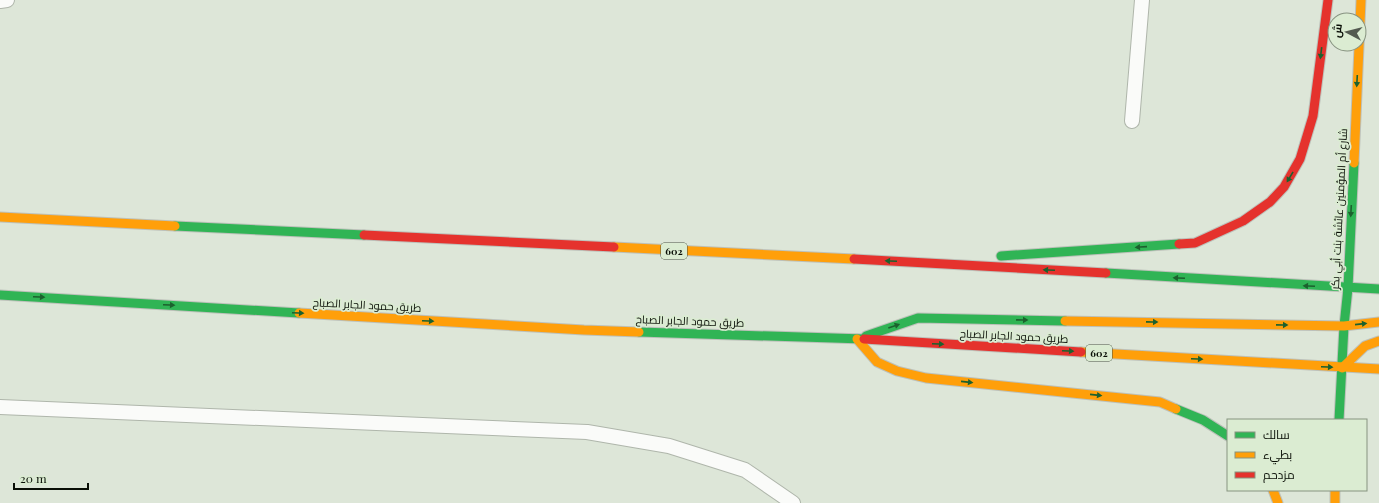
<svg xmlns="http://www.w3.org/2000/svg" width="1379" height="503" viewBox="0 0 1379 503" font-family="'Playfair Display',Cairo,serif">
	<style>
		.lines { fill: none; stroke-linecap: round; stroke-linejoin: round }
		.lane-casing { stroke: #afb6ab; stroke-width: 16 }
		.fast-casing { stroke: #bdc1ba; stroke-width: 11 }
		.slow-casing { stroke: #bdc1ba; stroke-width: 11 }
		.jam-casing { stroke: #bdc1ba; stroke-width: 11 }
		.lane { stroke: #fafbf9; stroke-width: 14 }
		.fast { stroke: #30b455; stroke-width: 9 }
		.slow { stroke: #ff9f0a; stroke-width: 9 }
		.jam { stroke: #e5322d; stroke-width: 9 }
		.oneway { fill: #1c612e }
		.labels { text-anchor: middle; stroke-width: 3.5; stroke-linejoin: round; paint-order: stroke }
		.shield { fill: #dbecd2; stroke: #485143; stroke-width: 1 }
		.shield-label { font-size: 10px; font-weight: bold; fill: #090e06 }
		.street-label { font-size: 11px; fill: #090e06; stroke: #dbecd2 }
	</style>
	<rect width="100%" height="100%" fill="#dde6d8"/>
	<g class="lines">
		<!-- lane casing -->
		<g class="lane-casing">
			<g id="lane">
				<path d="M0 1 7 0"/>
				<path d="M1132 121 1142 0"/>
				<path d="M0 407 587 432 669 446 745 470 793 503"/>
			</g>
		</g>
		<!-- fast casing -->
		<g class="fast-casing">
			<g id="fast">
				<path d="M175 226 364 235"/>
				<path d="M1001 256 1179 244"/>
				<path d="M1106 273 1379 289"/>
				<path d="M0 295 299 313"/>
				<path d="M639 332 864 339"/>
				<path d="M866 336 918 318 1065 321"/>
				<path d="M1176 409 1203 420 1228 436"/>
				<path d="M1339 420 1344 326 1348 288 1354 163"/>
			</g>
		</g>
		<!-- slow casing -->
		<g class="slow-casing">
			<g id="slow">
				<path d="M1354 163 1361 0"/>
				<path d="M0 217 175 226"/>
				<path d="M614 247 854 259"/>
				<path d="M299 313 584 330 639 332"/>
				<path d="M1065 321 1344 326 1379 322"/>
				<path d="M857 339 877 362 897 371 926 378 1160 402 1176 409"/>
				<path d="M1081 352 1379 369"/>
				<path d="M1342 368 1365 346 1379 341"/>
				<path d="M1273 490 1278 503"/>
				<path d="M1335 490V503"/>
			</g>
		</g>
		<!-- jam casing -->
		<g class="jam-casing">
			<g id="jam">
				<path d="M364 235 614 247"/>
				<path d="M1179 244 1195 243 1243 221 1270 202 1284 187 1300 159 1313 116 1328 0"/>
				<path d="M854 259 1106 273"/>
				<path d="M864 339 1081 352"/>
			</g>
		</g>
		<!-- lane -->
		<use href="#lane" class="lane"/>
		<!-- fast -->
		<use href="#fast" class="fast"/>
		<!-- slow -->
		<use href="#slow" class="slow"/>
		<!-- jam -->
		<use href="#jam" class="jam"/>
	</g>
	<!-- one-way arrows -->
	<defs><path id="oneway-solid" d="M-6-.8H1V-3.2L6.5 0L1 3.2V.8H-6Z"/></defs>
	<g class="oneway">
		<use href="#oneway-solid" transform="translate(1321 53) rotate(97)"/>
		<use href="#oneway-solid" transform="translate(1357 81) rotate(93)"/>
		<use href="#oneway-solid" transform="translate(1290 177) rotate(121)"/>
		<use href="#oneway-solid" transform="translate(1351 211) rotate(93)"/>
		<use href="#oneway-solid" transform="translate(1141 247) rotate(176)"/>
		<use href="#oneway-solid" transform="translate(891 261) rotate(-177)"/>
		<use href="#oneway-solid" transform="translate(1049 270) rotate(-177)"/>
		<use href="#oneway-solid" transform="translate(1179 278) rotate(-177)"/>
		<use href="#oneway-solid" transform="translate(1309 286) rotate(-177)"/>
		<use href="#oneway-solid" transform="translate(39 297) rotate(3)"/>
		<use href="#oneway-solid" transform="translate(169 305) rotate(3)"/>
		<use href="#oneway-solid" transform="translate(298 313) rotate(3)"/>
		<use href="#oneway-solid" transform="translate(1022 320) rotate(1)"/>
		<use href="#oneway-solid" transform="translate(428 321) rotate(3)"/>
		<use href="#oneway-solid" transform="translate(1152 322) rotate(1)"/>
		<use href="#oneway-solid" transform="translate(1361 324) rotate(-6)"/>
		<use href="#oneway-solid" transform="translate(1282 325) rotate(1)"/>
		<use href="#oneway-solid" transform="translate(894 326) rotate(-19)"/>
		<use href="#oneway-solid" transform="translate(938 344) rotate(3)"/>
		<use href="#oneway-solid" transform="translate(1068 351) rotate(3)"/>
		<use href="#oneway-solid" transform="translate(1197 359) rotate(3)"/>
		<use href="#oneway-solid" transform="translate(1327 367) rotate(3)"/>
		<use href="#oneway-solid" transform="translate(967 382) rotate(6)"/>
		<use href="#oneway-solid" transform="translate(1096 395) rotate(6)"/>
	</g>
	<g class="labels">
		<!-- shield labels -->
		<g class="shield">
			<rect x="661" y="243" width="26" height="16" rx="3"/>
			<rect x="1086" y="345" width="26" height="16" rx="3"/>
		</g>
		<g class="shield-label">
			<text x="674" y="255">602</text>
			<text x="1099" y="357">602</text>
		</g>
		<!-- street labels -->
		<g class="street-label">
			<text transform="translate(1339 209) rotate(-87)" y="4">شارع أم المؤمنين عائشة بنت أبي بكر</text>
			<text transform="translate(367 305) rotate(3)" y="4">طريق حمود الجابر الصباح</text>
			<text transform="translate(690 321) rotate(2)" y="4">طريق حمود الجابر الصباح</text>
			<text transform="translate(1014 336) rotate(3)" y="4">طريق حمود الجابر الصباح</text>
		</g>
	</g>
	<!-- legend -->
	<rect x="1227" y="419" width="140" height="72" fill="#dbecd2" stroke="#879380"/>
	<rect x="1235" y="432" width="20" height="6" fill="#30b455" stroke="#879380"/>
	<text x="1263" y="439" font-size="12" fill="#090e06">سالك</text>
	<rect x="1235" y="452" width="20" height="6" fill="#ff9f0a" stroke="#879380"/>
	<text x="1263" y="459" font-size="12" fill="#090e06">بطيء</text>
	<rect x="1235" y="472" width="20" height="6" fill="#e5322d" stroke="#879380"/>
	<text x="1263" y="479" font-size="12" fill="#090e06">مزدحم</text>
	<!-- north arrow -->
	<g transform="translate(1347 32) rotate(277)"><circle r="19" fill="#dbecd2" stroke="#879380"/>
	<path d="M0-3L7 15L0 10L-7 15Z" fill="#535a50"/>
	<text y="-6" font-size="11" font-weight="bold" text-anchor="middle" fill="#090e06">ش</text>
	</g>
	<!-- scale -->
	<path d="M14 483v6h74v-6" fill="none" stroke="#090e06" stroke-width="2"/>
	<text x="20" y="483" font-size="12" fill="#090e06" stroke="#dbecd2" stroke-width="3" paint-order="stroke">20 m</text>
</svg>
